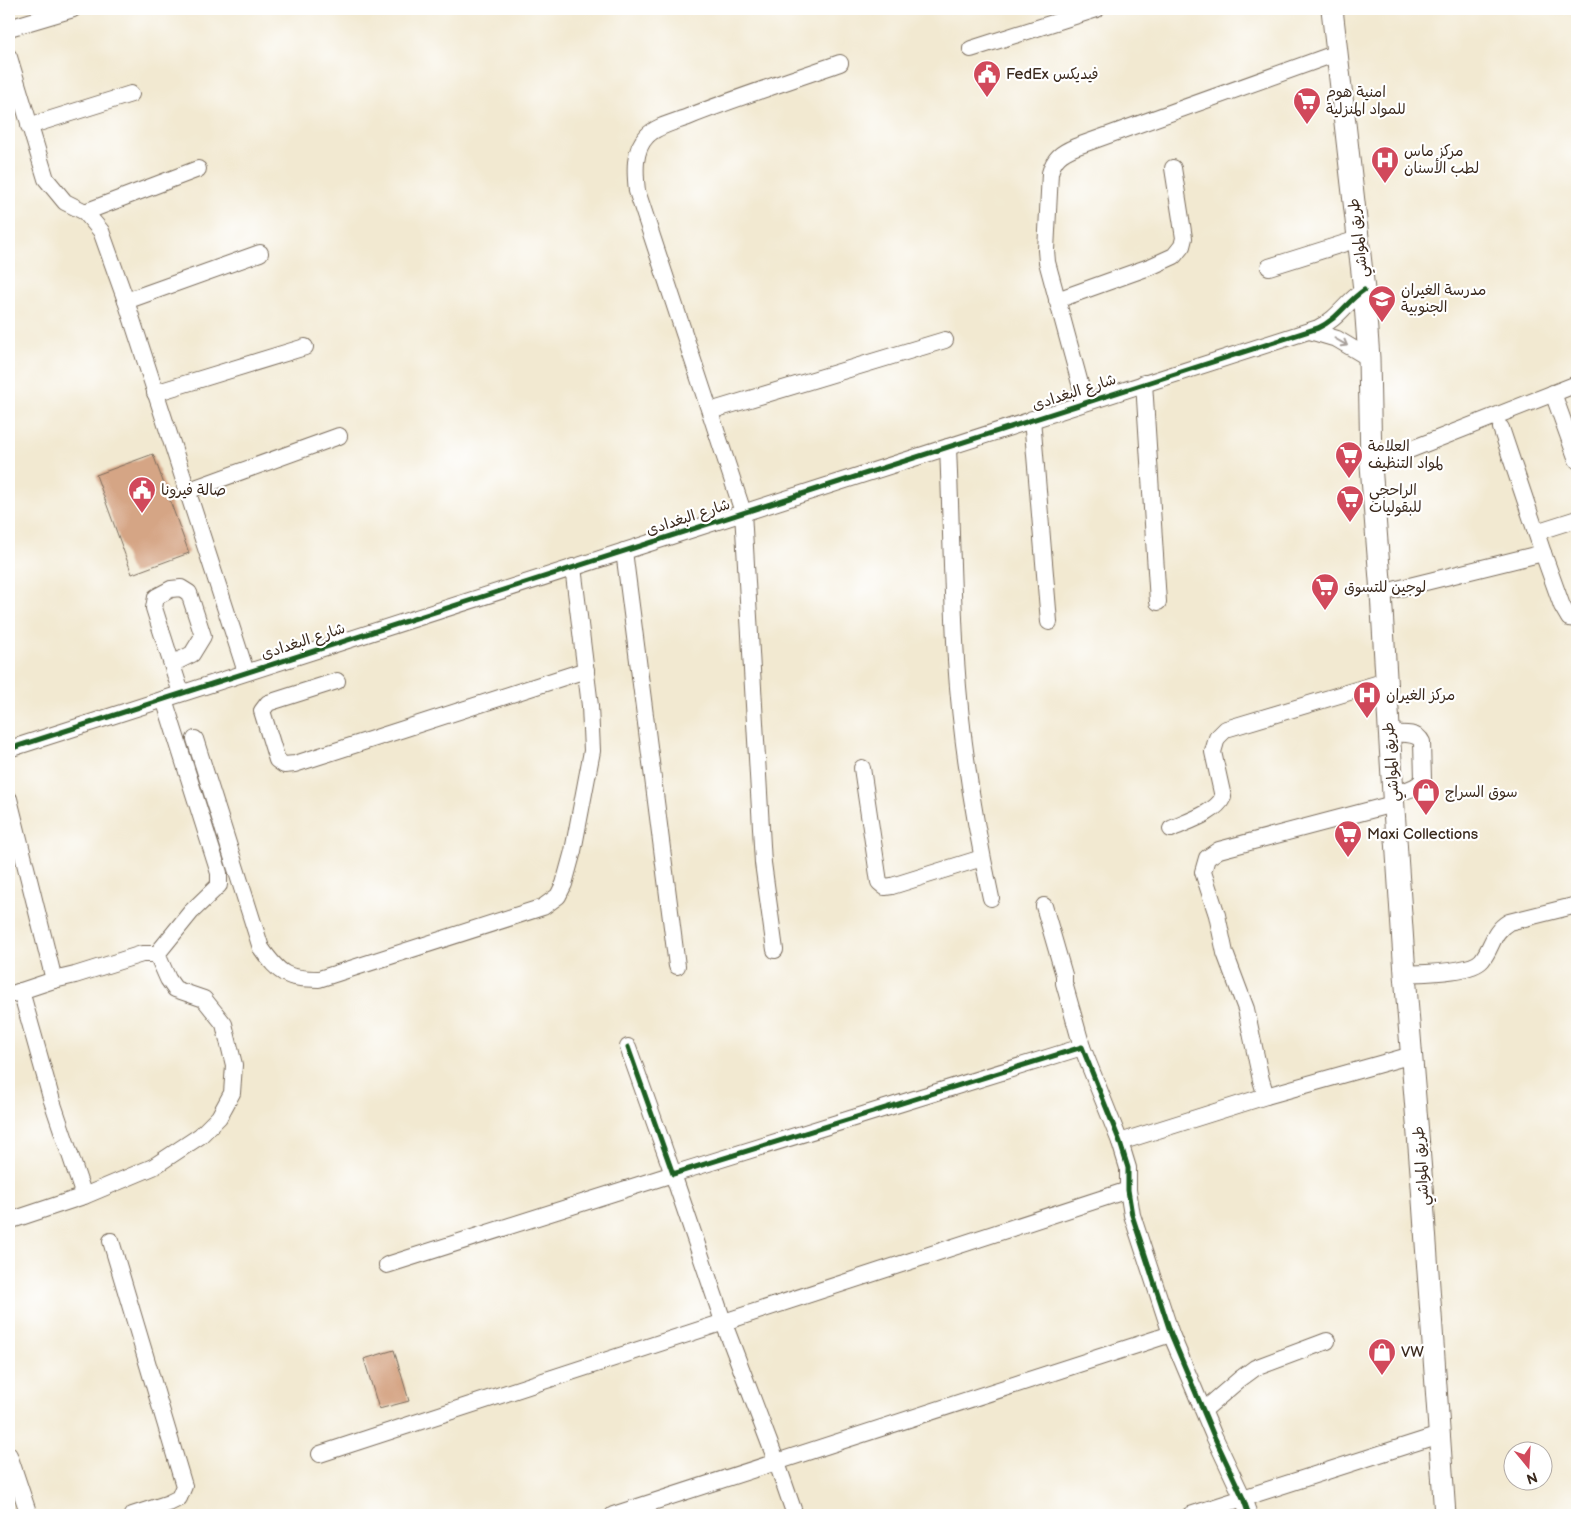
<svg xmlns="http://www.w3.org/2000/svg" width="1586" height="1524" viewBox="0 0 1586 1524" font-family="'Balsamiq Sans','Playpen Sans Arabic',sans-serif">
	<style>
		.building { fill: #d5a585 }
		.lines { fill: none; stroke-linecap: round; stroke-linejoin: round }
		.minor-casing { stroke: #7b6d5d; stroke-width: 18 }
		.major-casing { stroke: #7b6d5d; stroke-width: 23 }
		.minor { stroke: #fff; stroke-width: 16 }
		.major { stroke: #fff; stroke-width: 21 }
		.cycleway-casing { stroke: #fff; stroke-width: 8 }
		.cycleway { stroke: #1b5e20; stroke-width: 5 }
		.oneway { stroke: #a79f9a }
		.labels { text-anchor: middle; stroke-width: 4.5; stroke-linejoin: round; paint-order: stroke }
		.poi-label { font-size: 15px; fill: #3b2a1e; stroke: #fff; text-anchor: start }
		.street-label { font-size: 15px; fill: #3b2a1e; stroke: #fff }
	</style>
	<rect width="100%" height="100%" fill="#fff"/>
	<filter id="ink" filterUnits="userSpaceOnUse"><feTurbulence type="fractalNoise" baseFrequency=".02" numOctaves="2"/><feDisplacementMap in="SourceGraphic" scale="10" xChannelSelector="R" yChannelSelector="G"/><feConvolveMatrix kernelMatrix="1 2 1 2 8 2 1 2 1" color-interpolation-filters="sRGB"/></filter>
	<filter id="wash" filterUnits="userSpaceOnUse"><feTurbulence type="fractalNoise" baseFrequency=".0096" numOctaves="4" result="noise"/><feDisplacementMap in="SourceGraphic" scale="20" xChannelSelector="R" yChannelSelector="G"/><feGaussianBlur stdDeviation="1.12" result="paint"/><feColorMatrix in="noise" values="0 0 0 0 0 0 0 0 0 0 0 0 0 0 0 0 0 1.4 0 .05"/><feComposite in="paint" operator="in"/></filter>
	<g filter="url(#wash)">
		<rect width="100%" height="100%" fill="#f2e9d1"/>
		<g id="blocks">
			<!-- building -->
			<g class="building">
				<path d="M153 454 189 553 132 574 96 475Z"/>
				<path d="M394 1350 409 1401 379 1409 364 1359Z"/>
			</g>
		</g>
	</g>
	<g filter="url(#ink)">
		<use href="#blocks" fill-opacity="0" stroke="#7b6d5d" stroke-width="1"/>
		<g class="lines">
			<!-- minor casing -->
			<g class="minor-casing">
				<g id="minor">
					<path d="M9 28 73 9"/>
					<path d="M971 49 1097 9"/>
					<path d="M9 57 46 179 65 202 85 212 101 231 126 301 246 672"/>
					<path d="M29 126 131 94"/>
					<path d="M85 212 198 169"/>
					<path d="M1269 267 1358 239"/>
					<path d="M1057 300 1152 266 1174 256 1182 246 1184 238 1173 168"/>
					<path d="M126 301 260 253"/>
					<path d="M1310 331 1337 339 1369 358"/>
					<path d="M1144 383 1158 602"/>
					<path d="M155 393 305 347"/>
					<path d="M1553 393 1577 460"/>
					<path d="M1085 402 1047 262 1046 250 1050 173C1054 158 1061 153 1075 147L1337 53"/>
					<path d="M710 411 945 340"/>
					<path d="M1032 419 1049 622"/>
					<path d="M948 447C951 518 952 590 956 660 961 740 974 820 991 898"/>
					<path d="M1371 465 1577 384"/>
					<path d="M187 491 339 436"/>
					<path d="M1536 532 1577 519"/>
					<path d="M624 551 677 966"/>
					<path d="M1543 553 1562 606 1569 618 1577 619"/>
					<path d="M1381 593 1543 553 1501 428"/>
					<path d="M172 664 192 654 203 636 189 593 181 588 171 589 156 597 154 608 181 693"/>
					<path d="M337 681 268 703 262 711 277 760 284 765 295 764 586 670"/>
					<path d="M1389 734C1400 734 1417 731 1422 742L1423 779C1418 789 1403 791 1393 794"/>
					<path d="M195 739 261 948C280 975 287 979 319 979L543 907 558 896 564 884 573 851 592 751 590 706 573 567"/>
					<path d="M9 749 1318 328C1338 319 1346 302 1364 290"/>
					<path d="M862 768 879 882 885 887 892 886 982 858"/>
					<path d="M9 799 54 980"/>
					<path d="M1171 829C1186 822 1216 813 1223 797L1213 752 1217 738 1226 729 1386 681"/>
					<path d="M1044 906 1064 975V983L1082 1047"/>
					<path d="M775 950 763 863 743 512 637 191C635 173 633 150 647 136 656 126 675 122 688 117 738 97 789 81 840 63"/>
					<path d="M157 954 191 912 219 885V873L164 699"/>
					<path d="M1405 974C1422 973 1471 973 1482 960 1493 946 1492 932 1509 922L1577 905"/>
					<path d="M21 991 52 1101 84 1196"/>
					<path d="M9 995 54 980 75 975 142 954H157L168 979 175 989 204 999 224 1024 234 1065 232 1093 219 1117 200 1136 153 1167 84 1196 9 1221"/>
					<path d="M628 1047 673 1174 1082 1047 1120 1142 1128 1168V1190L1132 1215 1171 1334 1213 1434 1243 1498 1249 1515"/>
					<path d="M1266 1096 1261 1080 1246 1009 1225 953 1217 915 1203 872 1207 858 1219 850 1393 804"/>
					<path d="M1120 1142 1266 1096 1412 1055"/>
					<path d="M111 1241 184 1486 179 1498 169 1503 132 1515"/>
					<path d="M387 1265 673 1174 723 1321 777 1463 795 1515"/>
					<path d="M1204 1410 1240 1379 1255 1368 1327 1341"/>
					<path d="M320 1454 1128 1190"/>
					<path d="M9 1455 29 1515"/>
					<path d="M613 1515 1171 1334"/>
					<path d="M1190 1515 1439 1435"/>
				</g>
			</g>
			<!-- major casing -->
			<g class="major-casing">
				<path id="major" d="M1332 9 1364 290 1369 358 1371 465 1381 593 1393 794 1405 974 1421 1172 1445 1515"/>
			</g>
			<!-- minor -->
			<use href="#minor" class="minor"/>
			<!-- major -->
			<use href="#major" class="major"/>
			<!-- cycleway casing -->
			<g class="cycleway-casing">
				<g id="cycleway">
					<path d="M9 749 1318 328C1338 319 1346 302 1364 290"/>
					<path d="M628 1047 673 1174 1082 1047 1120 1142 1128 1168V1190L1132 1215 1171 1334 1213 1434 1243 1498 1249 1515"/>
				</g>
			</g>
			<!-- cycleway -->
			<use href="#cycleway" class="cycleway"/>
		</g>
		<!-- one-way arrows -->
		<defs><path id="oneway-shaft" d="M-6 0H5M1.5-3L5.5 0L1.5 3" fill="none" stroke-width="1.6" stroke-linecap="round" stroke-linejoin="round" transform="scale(1.25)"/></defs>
		<use class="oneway" href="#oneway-shaft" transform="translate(1341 342) rotate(30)"/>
	</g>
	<!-- icons -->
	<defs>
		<g id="civic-pin" transform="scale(1.4375)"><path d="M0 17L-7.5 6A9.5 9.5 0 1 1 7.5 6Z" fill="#d1495b" stroke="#fff"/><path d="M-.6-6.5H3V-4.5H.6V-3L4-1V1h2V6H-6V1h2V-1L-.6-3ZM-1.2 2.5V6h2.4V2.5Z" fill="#fff"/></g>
		<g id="supermarket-pin" transform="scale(1.4375)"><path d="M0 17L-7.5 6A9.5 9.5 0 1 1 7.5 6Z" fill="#d1495b" stroke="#fff"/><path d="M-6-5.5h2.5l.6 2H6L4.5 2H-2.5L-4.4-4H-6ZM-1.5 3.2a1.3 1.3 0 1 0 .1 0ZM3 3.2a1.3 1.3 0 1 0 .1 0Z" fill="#fff"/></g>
		<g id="hospital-pin" transform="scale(1.4375)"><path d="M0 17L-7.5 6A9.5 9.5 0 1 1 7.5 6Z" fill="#d1495b" stroke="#fff"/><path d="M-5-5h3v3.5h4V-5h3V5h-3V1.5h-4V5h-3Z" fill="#fff"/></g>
		<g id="school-pin" transform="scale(1.4375)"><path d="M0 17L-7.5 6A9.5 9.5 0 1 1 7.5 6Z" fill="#d1495b" stroke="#fff"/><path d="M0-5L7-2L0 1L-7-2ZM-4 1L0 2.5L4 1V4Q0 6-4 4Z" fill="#fff"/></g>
		<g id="shop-pin" transform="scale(1.4375)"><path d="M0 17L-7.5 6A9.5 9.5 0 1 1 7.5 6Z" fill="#d1495b" stroke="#fff"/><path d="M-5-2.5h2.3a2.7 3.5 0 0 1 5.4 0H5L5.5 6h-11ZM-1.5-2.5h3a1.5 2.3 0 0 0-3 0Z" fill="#fff"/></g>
	</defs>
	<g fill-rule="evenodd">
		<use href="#civic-pin" x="987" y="74"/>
		<use href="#supermarket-pin" x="1307" y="101"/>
		<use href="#hospital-pin" x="1385" y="160"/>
		<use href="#school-pin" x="1382" y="299"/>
		<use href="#supermarket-pin" x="1349" y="455"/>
		<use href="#civic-pin" x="142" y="490"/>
		<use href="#supermarket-pin" x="1350" y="499"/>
		<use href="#supermarket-pin" x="1325" y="587"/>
		<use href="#hospital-pin" x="1367" y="695"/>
		<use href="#shop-pin" x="1426" y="792"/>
		<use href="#supermarket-pin" x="1348" y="834"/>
		<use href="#shop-pin" x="1382" y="1352"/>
	</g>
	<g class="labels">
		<!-- poi labels -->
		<g class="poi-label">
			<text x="1006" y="79">FedEx فيديكس</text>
			<text x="1326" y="97">امنية هوم<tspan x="1326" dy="17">للمواد المنزلية</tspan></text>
			<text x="1404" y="156">مركز ماس<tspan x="1404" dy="17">لطب الأسنان</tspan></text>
			<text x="1401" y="295">مدرسة الغيران<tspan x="1401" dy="17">الجنوبية</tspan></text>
			<text x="1368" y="451">العلامة<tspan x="1368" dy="17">لمواد التنظيف</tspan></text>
			<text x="161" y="495">صالة فيرونا</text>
			<text x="1369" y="495">الراحجي<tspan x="1369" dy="17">للبقوليات</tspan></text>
			<text x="1344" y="592">لوجين للتسوق</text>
			<text x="1386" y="700">مركز الغيران</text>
			<text x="1445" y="797">سوق السراج</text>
			<text x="1367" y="839">Maxi Collections</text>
			<text x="1401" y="1357">VW</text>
		</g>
		<!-- street labels -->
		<g class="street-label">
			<text transform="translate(1358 238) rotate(-97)" y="5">طريق المواشي</text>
			<text transform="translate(1074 392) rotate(-18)" y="5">شارع البغدادى</text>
			<text transform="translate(688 517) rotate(-18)" y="5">شارع البغدادى</text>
			<text transform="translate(303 641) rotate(-18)" y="5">شارع البغدادى</text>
			<text transform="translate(1391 762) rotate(-94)" y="5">طريق المواشي</text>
			<text transform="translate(1421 1166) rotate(-94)" y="5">طريق المواشي</text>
		</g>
	</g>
	<!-- margin -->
	<rect width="1586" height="1524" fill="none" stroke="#fff" stroke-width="30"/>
	<!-- north arrow -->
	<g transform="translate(1528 1466) rotate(162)"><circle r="24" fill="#ffffff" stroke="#b1aaa5"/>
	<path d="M0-4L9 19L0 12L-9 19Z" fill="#d1495b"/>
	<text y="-8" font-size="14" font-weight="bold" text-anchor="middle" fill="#3b2a1e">N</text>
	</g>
</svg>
